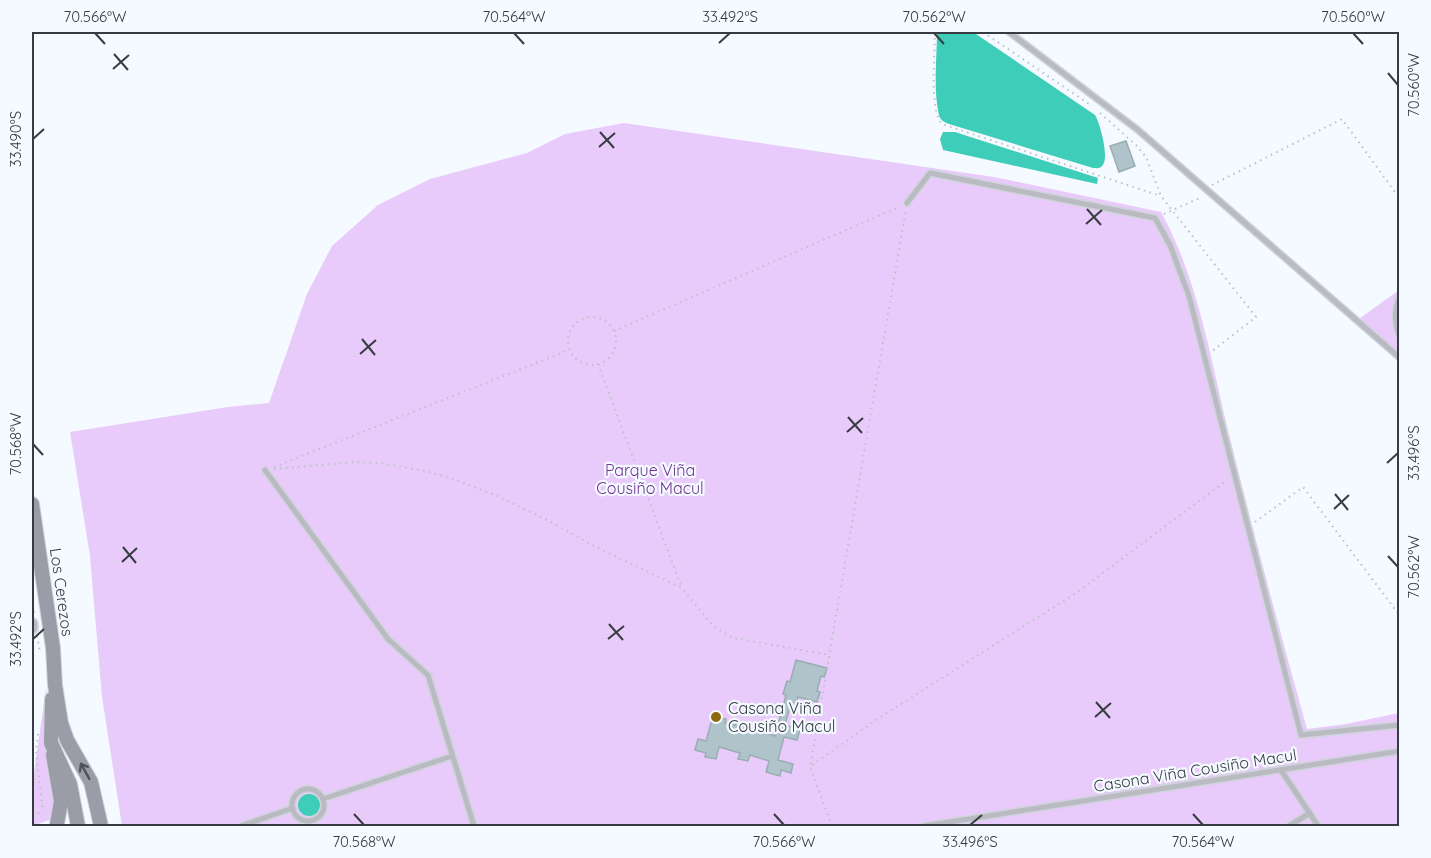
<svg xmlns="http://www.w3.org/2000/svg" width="1431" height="858" viewBox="0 0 1431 858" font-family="Quicksand,sans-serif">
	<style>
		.green { fill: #e9cbfb }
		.water { fill: #3ecdb8 }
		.building { fill: #afc4ca; stroke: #99adb2; stroke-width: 1.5 }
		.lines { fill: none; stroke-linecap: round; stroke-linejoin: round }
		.lane-casing { stroke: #ced4d9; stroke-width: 8 }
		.street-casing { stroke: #ced4d9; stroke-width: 14 }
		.secondary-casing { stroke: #ced4d9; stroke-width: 16 }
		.path { stroke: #bac0c5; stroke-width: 2; stroke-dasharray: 1.5 4.5; stroke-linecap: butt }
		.lane { stroke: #b9bac2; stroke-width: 5 }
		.street { stroke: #b9bac2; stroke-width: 10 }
		.secondary { stroke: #9a9ca7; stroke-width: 14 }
		.oneway { stroke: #4f545a }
		.ticks { fill: none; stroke: #363c41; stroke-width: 2 }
		.poi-dot { fill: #8e680c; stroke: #f4faff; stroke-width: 2 }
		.labels { text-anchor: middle; stroke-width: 4.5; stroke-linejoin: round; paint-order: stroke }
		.park-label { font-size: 16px; fill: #703390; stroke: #f4faff }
		.street-label { font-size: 16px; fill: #363c41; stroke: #f4faff }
		.poi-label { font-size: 16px; fill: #363c41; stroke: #f4faff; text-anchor: start }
		.neatline { fill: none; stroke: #363c41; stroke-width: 2 }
		.ticks-label { font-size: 15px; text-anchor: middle; fill: #363c41 }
	</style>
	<rect width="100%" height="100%" fill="#f4faff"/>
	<!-- green -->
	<g class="green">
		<path d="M624 123 994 177 1161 212C1199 281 1211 362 1230 438 1254 535 1280 632 1307 729L1346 724 1399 713V826H122L102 697 90 556 70 432 228 407 269 403 307 294 332 246 378 205 430 179 527 153 565 134Z"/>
		<path d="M1399 290V355L1359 319Z"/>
		<path d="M46 689 66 808 61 816 32 826V786Z"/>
	</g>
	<!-- water -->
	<g class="water">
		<path d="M937 32H973L1095 115C1100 123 1110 159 1102 166 1100 169 1097 168 1093 168L949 124C944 122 940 120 939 115 933 91 937 56 937 32Z"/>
		<path d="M943 132H955L1098 178 1097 184 943 150 940 139Z"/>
		<circle cx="309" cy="805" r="11"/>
	</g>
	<!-- building -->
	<g class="building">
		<path d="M1126 141 1135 166 1119 172 1110 146Z"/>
		<path d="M796 660 827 668 824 677 821 676 817 691 820 692 817 702 798 697 794 711 789 710 785 725 800 729 797 740 784 737 778 760 793 764 791 773 781 770 780 776 766 772 769 761 750 755 748 761 738 759 740 753 719 747 716 759 705 757 706 753 695 750 698 739 706 741 713 716 726 719 725 723 735 725 736 723 775 736 786 695 783 694 787 681 790 682Z"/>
	</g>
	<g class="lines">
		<!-- lane casing -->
		<g class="lane-casing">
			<g id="lane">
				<path d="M1009 32 1138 130 1400 358"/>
				<path d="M907 203 930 173 1155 218 1170 245 1189 296 1301 735 1400 725"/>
				<path d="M1400 296C1394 310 1394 322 1400 337"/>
				<path d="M265 470 388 639 428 675 474 826"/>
				<path d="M1281 770 1318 826"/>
				<circle cx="308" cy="805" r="16"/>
				<path d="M323 799 452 756"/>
				<path d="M241 826 293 808"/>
				<path d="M924 826 1400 751"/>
				<path d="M1289 826 1310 813"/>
			</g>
		</g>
		<!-- street casing -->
		<g class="street-casing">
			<path id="street" d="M32 624V628"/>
		</g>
		<!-- secondary casing -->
		<g class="secondary-casing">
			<g id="secondary">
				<path d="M32 504 53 648 55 685 61 723 67 740 91 782 101 826"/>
				<path d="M52 699 51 743 70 784 78 826"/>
				<path d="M53 755 61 801 57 824"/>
			</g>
		</g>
		<!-- path -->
		<g class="path">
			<path d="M935 32C935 53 929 110 942 124L1161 196"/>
			<path d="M983 32 1089 104"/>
			<path d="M1100 113 1136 145 1146 157 1161 196 1256 317 1211 352"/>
			<path d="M1212 185 1342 119 1400 199"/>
			<path d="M1164 214 1202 197"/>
			<circle cx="592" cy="341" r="24"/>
			<path d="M614 331 899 207"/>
			<path d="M598 364 681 586"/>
			<path d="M274 467 569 350"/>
			<path d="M274 469 355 462 380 463 426 471 453 479 497 496 547 520 596 547 682 588 713 626 733 638 830 655"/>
			<path d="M1255 522 1303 487 1400 616"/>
			<path d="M32 599 34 613"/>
			<path d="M37 636 40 652"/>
			<path d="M38 734 36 751 43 812"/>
			<path d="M812 765 876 720 1076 593 1227 480"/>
			<path d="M32 815 43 812"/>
			<path d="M832 826 810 767 906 209"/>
		</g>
		<!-- lane -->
		<use href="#lane" class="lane"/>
		<!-- street -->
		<use href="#street" class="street"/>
		<!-- secondary -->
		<use href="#secondary" class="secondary"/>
	</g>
	<!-- one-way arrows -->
	<defs><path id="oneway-shaft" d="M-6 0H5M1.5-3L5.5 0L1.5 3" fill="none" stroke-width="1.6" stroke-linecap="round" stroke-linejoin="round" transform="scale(1.5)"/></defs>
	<use class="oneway" href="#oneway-shaft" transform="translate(85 771) rotate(-119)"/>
	<!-- ticks -->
	<path class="ticks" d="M95 33 105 44M514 33 524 44M934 33 944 44M1353 33 1363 44M719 43 730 33M114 54 128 70M113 69 129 55M1388 73 1398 85M600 132 614 148M33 139 44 129M599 147 615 133M1087 209 1101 225M1086 224 1102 210M362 339 375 355M360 354 376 340M848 417 862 433M847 432 863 418M33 444 43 455M1387 463 1398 453M1335 494 1348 510M1334 509 1349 495M123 547 136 563M1388 556 1398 567M122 562 137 548M609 624 623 640M33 639 44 629M608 639 624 626M1096 702 1110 718M1095 717 1111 703M354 814 364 825M774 814 784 825M1193 814 1203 825M970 825 982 815"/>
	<!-- markers -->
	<circle class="poi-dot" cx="716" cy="717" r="6"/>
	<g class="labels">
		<!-- park labels -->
		<g class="park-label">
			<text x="650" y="476">Parque Viña<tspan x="650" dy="18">Cousiño Macul</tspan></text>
		</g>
		<!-- street labels -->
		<g class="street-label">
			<text transform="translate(62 592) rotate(82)" y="6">Los Cerezos</text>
			<text transform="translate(1195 770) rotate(-9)" y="6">Casona Viña Cousiño Macul</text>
		</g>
		<!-- poi labels -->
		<g class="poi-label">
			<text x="728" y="714">Casona Viña<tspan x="728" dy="18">Cousiño Macul</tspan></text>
		</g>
	</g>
	<!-- border -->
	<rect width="1431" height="858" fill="none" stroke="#f4faff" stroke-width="66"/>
	<rect x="33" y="33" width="1365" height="792" class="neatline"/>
	<g class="ticks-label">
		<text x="95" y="22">70.566°W</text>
		<text x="514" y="22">70.564°W</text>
		<text x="730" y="22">33.492°S</text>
		<text x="934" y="22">70.562°W</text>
		<text x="1353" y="22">70.560°W</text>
		<text transform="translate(1414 85) rotate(-90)" y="5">70.560°W</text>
		<text transform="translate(16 139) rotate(-90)" y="5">33.490°S</text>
		<text transform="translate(16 444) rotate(-90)" y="5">70.568°W</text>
		<text transform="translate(1414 453) rotate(-90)" y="5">33.496°S</text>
		<text transform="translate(1414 567) rotate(-90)" y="5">70.562°W</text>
		<text transform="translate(16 639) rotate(-90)" y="5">33.492°S</text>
		<text x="364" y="847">70.568°W</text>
		<text x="784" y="847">70.566°W</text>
		<text x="970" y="847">33.496°S</text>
		<text x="1203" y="847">70.564°W</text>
	</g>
</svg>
